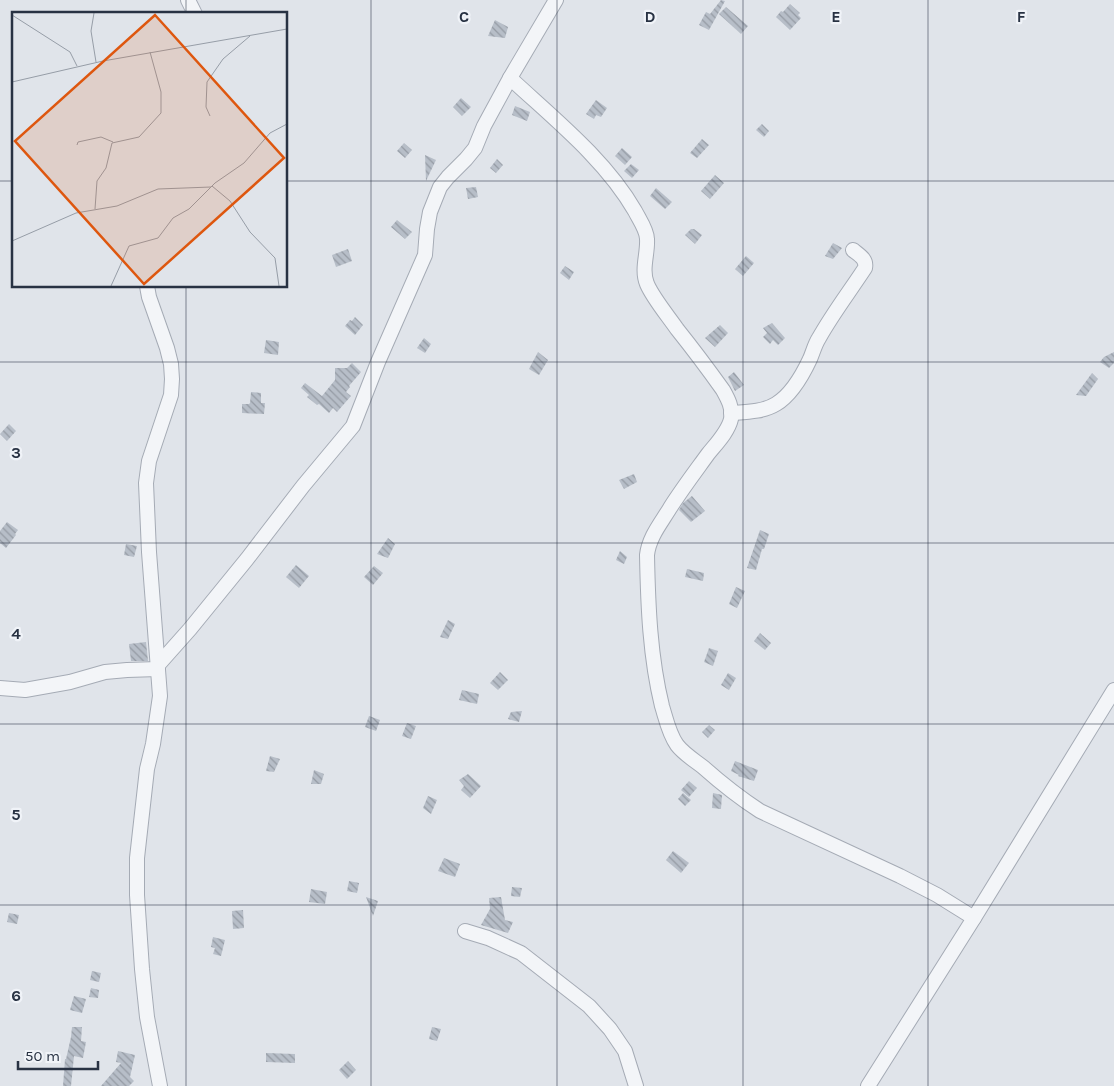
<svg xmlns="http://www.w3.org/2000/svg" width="1114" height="1086" viewBox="0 0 1114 1086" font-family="Karla,sans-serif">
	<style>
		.building { fill: url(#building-back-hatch) }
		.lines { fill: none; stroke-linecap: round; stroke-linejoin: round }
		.minor-casing { stroke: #a5abb5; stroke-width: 16 }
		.minor { stroke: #f3f5f8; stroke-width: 14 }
		.grid { fill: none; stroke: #283243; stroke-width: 1; stroke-opacity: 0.55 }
		.inset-road { fill: none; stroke: #969da7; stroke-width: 1 }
		.view { fill: #de570f; fill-opacity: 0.15; stroke: #de570f; stroke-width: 2.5 }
		.inset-edge { fill: none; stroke: #283243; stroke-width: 2.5 }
		.grid-label { font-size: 16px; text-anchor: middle; font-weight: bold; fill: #283243; stroke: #f0f3f8; stroke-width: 4.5; stroke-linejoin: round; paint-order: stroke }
	</style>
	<defs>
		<pattern id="building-back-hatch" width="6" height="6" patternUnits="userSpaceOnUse" patternTransform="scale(1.25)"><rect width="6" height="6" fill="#b7bec8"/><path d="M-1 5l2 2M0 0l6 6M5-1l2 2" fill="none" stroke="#959ba4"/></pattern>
	</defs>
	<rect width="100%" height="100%" fill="#e0e4ea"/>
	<!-- building -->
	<g class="building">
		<path d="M721 0 725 1 709 30 699 25 706 12 710 14Z"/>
		<path d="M790 4 800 13 798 15 801 18 790 30 776 17 781 11 783 12Z"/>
		<path d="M726 7 748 26 741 34 719 14Z"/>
		<path d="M495 20 508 27 505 38 488 36Z"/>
		<path d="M461 98 471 107 462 116 453 107Z"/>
		<path d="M596 100 607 108 601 117 596 115 594 119 586 114Z"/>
		<path d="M515 106 530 112 527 121 512 115Z"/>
		<path d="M762 124 769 131 764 137 756 130Z"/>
		<path d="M702 139 709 145 697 158 690 153Z"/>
		<path d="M404 143 412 150 405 158 397 151Z"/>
		<path d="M622 148 632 157 625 165 615 156Z"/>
		<path d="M425 155 436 160 426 181Z"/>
		<path d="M497 159 503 165 496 173 490 168Z"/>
		<path d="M631 164 639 170 632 178 624 171Z"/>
		<path d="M715 175 724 183 710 199 701 191Z"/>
		<path d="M476 187 478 197 468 199 466 188Z"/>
		<path d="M656 188 672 202 665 209 650 196Z"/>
		<path d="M397 220 412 232 405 239 391 227Z"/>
		<path d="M691 229H694L702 235 695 244 685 235Z"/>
		<path d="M833 243 842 248 833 259 825 256Z"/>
		<path d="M348 249 352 261 336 267 332 255Z"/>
		<path d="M746 256 754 263 743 276 735 269Z"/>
		<path d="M565 266 574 272 569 280 560 273Z"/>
		<path d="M355 317 363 325 355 335 345 326 350 320 352 321Z"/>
		<path d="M772 323 785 338 778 345 773 340 770 344 763 337 767 333 763 328Z"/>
		<path d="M720 325 728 333 715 347 705 338Z"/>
		<path d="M424 338 431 344 425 353 417 348Z"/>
		<path d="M266 340 279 342 278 355 264 353Z"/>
		<path d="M538 352 548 360 539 375 529 369Z"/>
		<path d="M1114 352V363L1109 368 1100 362 1104 357Z"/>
		<path d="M352 363 361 372 349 386 350 387 346 392 351 396 337 412 333 408 329 413 319 404 317 405 307 397 309 395 301 388 305 383 322 396 335 380V368H347Z"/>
		<path d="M734 372 744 385 735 391 728 377Z"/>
		<path d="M1092 373 1098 379 1086 396 1076 395Z"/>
		<path d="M251 392 261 393V403H265L264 414 242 413V404H249L250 403Z"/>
		<path d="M9 424 16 431 7 441 0 434Z"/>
		<path d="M634 474 637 482 624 489 619 480Z"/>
		<path d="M692 496 705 511 691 522 679 510 683 503Z"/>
		<path d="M7 522 18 530 15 534 16 535 6 548 0 543V531Z"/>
		<path d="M760 530 769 534 764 549H762L756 570 747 568Z"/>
		<path d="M388 538 395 544 388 558 377 554Z"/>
		<path d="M126 544 137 546 134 557 124 555Z"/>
		<path d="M620 551 627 557 624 564 616 560Z"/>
		<path d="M296 565 309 576 299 588 286 577Z"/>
		<path d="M374 566 383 573 373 585 364 577Z"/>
		<path d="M687 569 704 573 703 581 685 577Z"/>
		<path d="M736 587 745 591 737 608 729 604Z"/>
		<path d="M448 620 455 624 448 639 440 637Z"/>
		<path d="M760 633 771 643 765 650 754 641Z"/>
		<path d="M146 642 148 661H131L129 644Z"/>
		<path d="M709 648 718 651 713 666 704 662Z"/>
		<path d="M500 672 508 680 498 690 490 683Z"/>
		<path d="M728 673 736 678 729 690 721 685Z"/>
		<path d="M462 690 479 694 477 704 459 700Z"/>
		<path d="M522 711 519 722 508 719 511 712Z"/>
		<path d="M369 716 380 720 376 731 365 727Z"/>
		<path d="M407 723 416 726 411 739 402 736Z"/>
		<path d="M709 725 715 730 708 738 702 732Z"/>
		<path d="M270 756 280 759 274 772 266 771Z"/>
		<path d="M735 761 758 770 754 781 738 776 739 775 731 771Z"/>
		<path d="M314 770 324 774 321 784H311Z"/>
		<path d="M468 774 481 786 470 798 461 790 464 786 459 780Z"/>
		<path d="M689 781 697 788 689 797 681 790Z"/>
		<path d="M683 793 691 800 685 806 678 799Z"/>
		<path d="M713 793 722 795 721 809 712 808Z"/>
		<path d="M428 796 437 800 431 814 423 808Z"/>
		<path d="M673 851 689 863 681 873 666 860Z"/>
		<path d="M444 858 460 864 455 877 438 871Z"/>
		<path d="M349 881 359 883 357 893 347 891Z"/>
		<path d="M512 887 522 888 520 897 511 896Z"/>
		<path d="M311 889 327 892 325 904 309 902Z"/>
		<path d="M366 897 378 901 373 916Z"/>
		<path d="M501 897 505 920 513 922 508 933 481 925 490 909 489 898Z"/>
		<path d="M243 910 244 928 233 929 232 911Z"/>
		<path d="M9 913 19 915 17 924 7 922Z"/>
		<path d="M213 937 225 940 221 956 213 954 215 948 211 947Z"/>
		<path d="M92 971 101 973 99 982 90 980Z"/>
		<path d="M91 988 99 990 98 998 89 997Z"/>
		<path d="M74 996 86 999 82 1013 70 1010Z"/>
		<path d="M72 1027H82L81 1041 86 1042 83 1058 74 1056 71 1086H63L65 1059H66L71 1037Z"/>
		<path d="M432 1027 441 1029 437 1041 429 1039Z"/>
		<path d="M118 1051 135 1055 130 1077 134 1081 129 1086H101L121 1063 116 1062Z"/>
		<path d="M266 1053 295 1054V1063L266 1062Z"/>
		<path d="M348 1061 356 1070 347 1079 339 1070Z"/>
	</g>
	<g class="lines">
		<!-- minor casing -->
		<g class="minor-casing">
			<g id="minor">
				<path d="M188 0 195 14"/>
				<path d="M510 78C553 118 605 159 635 211 639 219 647 230 647 239 648 254 641 269 647 284 653 298 668 316 677 329 693 349 708 369 723 390 728 399 733 408 731 419 728 432 716 444 708 454 695 472 682 489 670 508 661 523 649 537 647 555 648 606 650 657 662 706 666 719 669 734 677 745 684 754 694 760 703 767 721 783 740 798 760 811L900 876 937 895 974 918"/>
				<path d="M147 286 149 297 167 348 171 364 172 379 171 395 149 461 146 483 149 552 160 696 153 744 147 769 137 858V895L142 969 147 1017 160 1086"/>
				<path d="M731 413C746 412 763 412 776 404 791 395 803 374 810 359 813 352 815 344 819 338 833 313 850 291 865 268 867 259 859 255 853 250"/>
				<path d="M158 665 190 629 247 559 303 486 353 426 378 362 425 255 427 229 430 212 440 187 448 177 466 159 475 148 484 126 510 78 556 0"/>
				<path d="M0 688 25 690 70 682 105 672 127 670 158 669"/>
				<path d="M465 931 488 938 521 953 589 1006 610 1029 625 1051 636 1086"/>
				<path d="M868 1086 974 918 1114 690"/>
			</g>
		</g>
		<!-- minor -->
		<use href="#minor" class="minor"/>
	</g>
	<!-- grid -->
	<path class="grid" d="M186 0V14M371 0V1086M557 0V1086M743 0V1086M928 0V1086M0 181H14M286 181H1114M186 286V1086M0 362H1114M0 543H1114M0 724H1114M0 905H1114"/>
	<!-- overview -->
	<g transform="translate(12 12)">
		<rect width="275" height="275" fill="#e0e4ea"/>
		<path class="inset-road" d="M82 1 79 19 84 50M0 3 58 40 65 54M0 70 91 49 275 17M198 104 194 95 195 70 211 47 238 24M65 133 66 130 89 125 101 130M200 174 218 189 238 220 263 246 267 274M83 197 85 169 94 156 100 131 127 125 149 101V80L138 40M0 229 64 201 105 194 146 177 199 175M99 274 117 234 146 226 161 206 177 197 203 171 232 151 258 121 275 112"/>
		<path class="view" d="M143 3 272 146 132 272 3 129Z"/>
		<rect width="275" height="275" class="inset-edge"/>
	</g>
	<g class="grid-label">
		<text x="464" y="22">C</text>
		<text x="650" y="22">D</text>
		<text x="836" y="22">E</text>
		<text x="1021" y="22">F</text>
		<text x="16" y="458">3</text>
		<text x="16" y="639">4</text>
		<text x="16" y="820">5</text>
		<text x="16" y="1001">6</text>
	</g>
	<!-- scale -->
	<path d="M18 1061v8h80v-8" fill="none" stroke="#283243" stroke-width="2.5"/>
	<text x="25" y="1061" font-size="15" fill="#283243" stroke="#f0f3f8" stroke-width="4" paint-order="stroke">50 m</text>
</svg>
